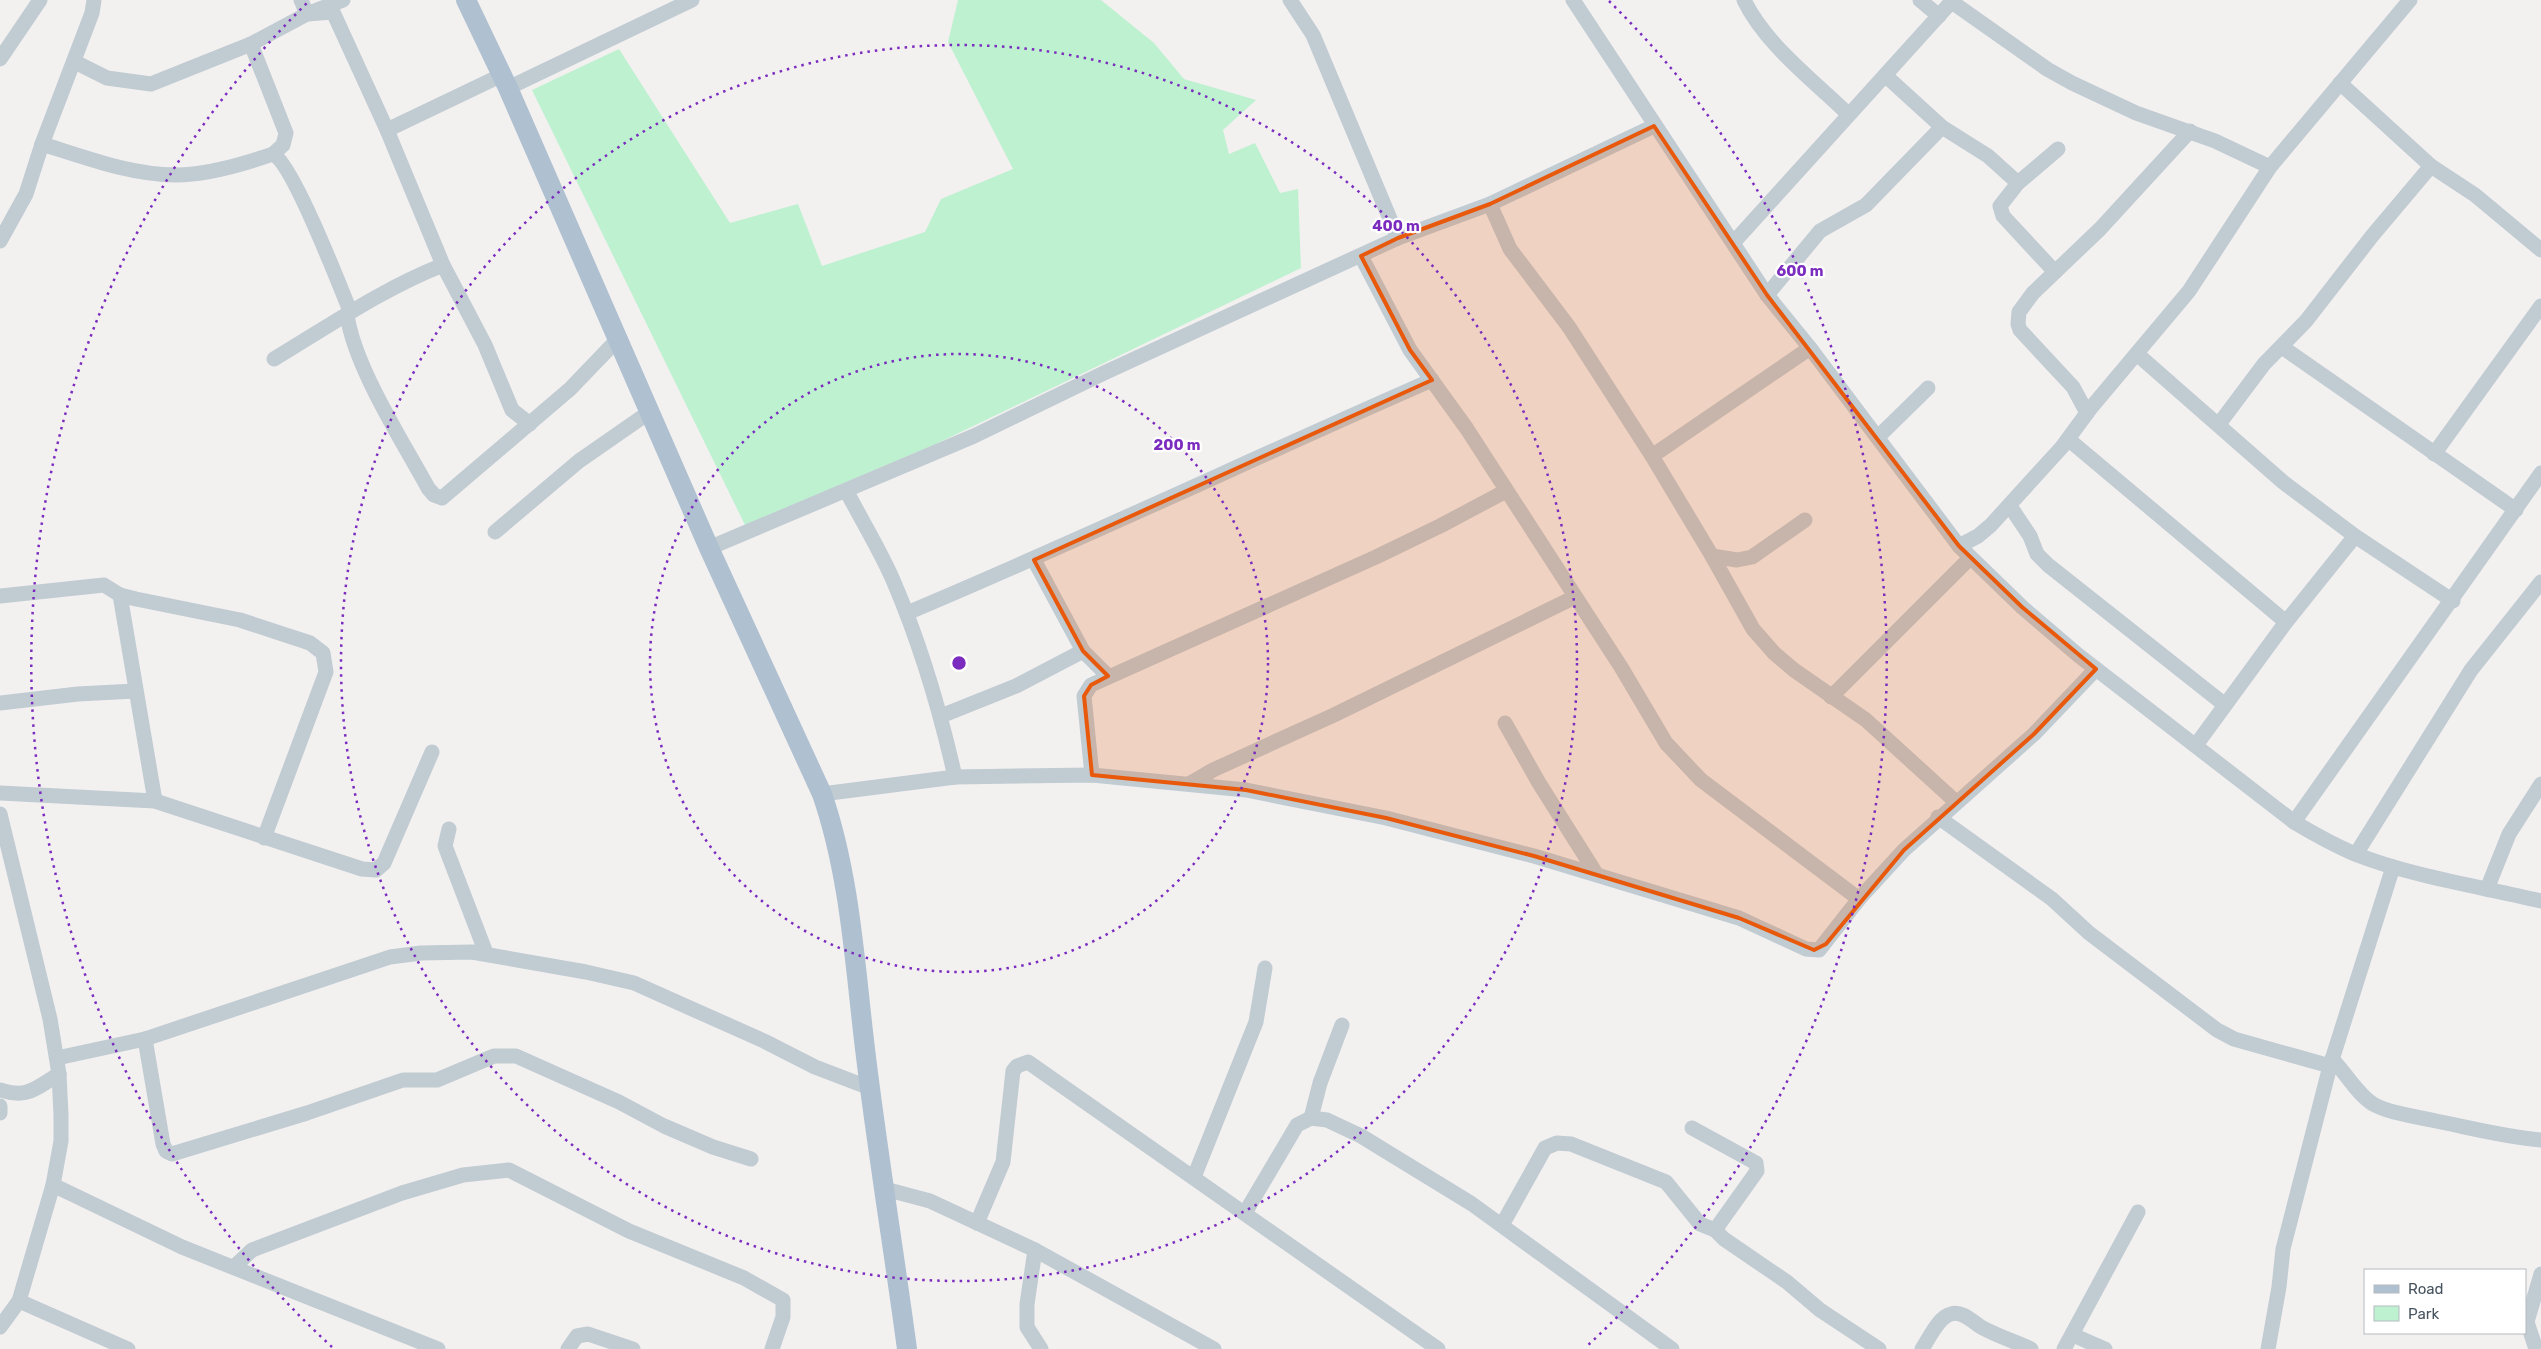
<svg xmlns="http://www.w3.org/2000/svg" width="2541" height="1349" viewBox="0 0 2541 1349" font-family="Rubik,sans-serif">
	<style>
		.green { fill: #bdf1d0 }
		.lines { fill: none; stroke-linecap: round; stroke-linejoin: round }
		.minor { stroke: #c0cbd2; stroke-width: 15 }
		.major { stroke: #afc0d0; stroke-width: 20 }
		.marked { fill: #e8590c; fill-opacity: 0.2; stroke: #e8590c; stroke-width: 4; stroke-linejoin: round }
		.ring { fill: none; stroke: #7b2cbf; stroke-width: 2.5; stroke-dasharray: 2.5 5 }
		.centre { fill: #7b2cbf; stroke: #fff; stroke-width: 2.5 }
		.ring-label { font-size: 15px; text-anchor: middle; font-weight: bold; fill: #7b2cbf; stroke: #fff; stroke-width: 4.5; stroke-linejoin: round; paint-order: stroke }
	</style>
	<rect width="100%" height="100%" fill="#f3f0f0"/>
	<!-- green -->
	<path class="green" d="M958 0H1101L1154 43 1184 79 1256 100 1223 130 1229 154 1255 143 1280 193 1298 189 1301 268 936 444 745 525 532 90 619 49 730 223 798 204 822 266 925 232 941 199 1013 169 948 42Z"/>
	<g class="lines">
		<!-- minor -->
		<g class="minor">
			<path d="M301 0 307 14 333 12 387 130 443 265 485 345 512 410 530 424"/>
			<path d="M1290 0 1313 35 1398 238"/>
			<path d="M1573 0 1767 295 1810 348 1959 546 2022 607 2078 655 2294 822C2314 834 2334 845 2355 854 2410 876 2482 887 2541 901"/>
			<path d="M1744 0C1765 44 1813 80 1848 114"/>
			<path d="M1920 0 1939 16"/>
			<path d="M1952 2 2047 69 2072 83 2136 113 2215 141 2270 167"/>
			<path d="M0 59 40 0"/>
			<path d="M75 62 107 78 151 84 251 44 307 14 343 0"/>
			<path d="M1886 76 1942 127 1988 156 2018 183"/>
			<path d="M2340 83 2431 166 2475 195 2541 250"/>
			<path d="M508 88 692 0"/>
			<path d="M387 130 502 75"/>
			<path d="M42 144C84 157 131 175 176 175 208 175 244 164 273 154L283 145 286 133 251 44"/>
			<path d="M273 154C292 163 340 286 350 311"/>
			<path d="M1490 204 1510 249 1569 327 1652 456 1712 556 1753 629 1774 653 1794 670 1866 720 1956 802"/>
			<path d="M0 241 26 194 42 144 92 13 94 0"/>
			<path d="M1734 242 1953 0"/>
			<path d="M1361 256 1410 350 1467 429 1621 667 1666 743 1701 780 1859 899"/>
			<path d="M2055 272 2003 216 2000 206 2018 183 2058 149"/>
			<path d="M1767 295 1820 231 1866 205 1942 127"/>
			<path d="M347 315C355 368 402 440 428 488L434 495 442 498 570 389 619 338"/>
			<path d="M2282 347 2516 510"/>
			<path d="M2137 354 2283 482 2355 536 2453 601"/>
			<path d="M274 359C329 326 382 289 443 265"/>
			<path d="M2087 413 2073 387 2020 330 2018 324 2019 312 2033 293 2100 229 2190 131"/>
			<path d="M2219 424 2264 364 2306 321 2372 236 2431 166"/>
			<path d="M1878 437 1928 388"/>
			<path d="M2068 439 2286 622"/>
			<path d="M2434 454 2541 306"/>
			<path d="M1652 456 1810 348"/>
			<path d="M847 492C862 521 880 550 893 580 920 643 940 710 955 777"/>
			<path d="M2010 506 2030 536 2037 554 2048 565 2225 705"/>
			<path d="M495 532 579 461 651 411"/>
			<path d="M1959 546 1978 536 1991 525 2062 447 2090 409 2189 291 2270 167 2410 0"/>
			<path d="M709 548 974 436 1104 373 1398 238 1490 204 1654 126"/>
			<path d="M1712 556 1737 560 1752 557 1805 520"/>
			<path d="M1034 560 1083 651 1108 676"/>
			<path d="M120 595 155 801"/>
			<path d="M0 596 104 585 120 595 136 599 240 620 310 643 323 653 326 672 264 838"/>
			<path d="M907 613C1083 539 1256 457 1432 380"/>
			<path d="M1831 697 1970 558"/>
			<path d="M0 703 78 694 135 691"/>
			<path d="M941 716 1016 686 1083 651"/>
			<path d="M1505 723 1539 783 1597 875"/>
			<path d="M2196 745 2286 622 2355 536"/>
			<path d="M1092 775 1084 696 1091 685 1376 557 1440 526 1506 491"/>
			<path d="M1189 784 1213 770 1334 715 1575 597"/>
			<path d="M0 793 155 801 362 869 376 870 384 863 432 752"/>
			<path d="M822 794 955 777 1092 775 1246 790 1386 818 1534 856 1739 918 1806 949 1819 950 1859 899 1904 850 2034 734 2096 669"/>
			<path d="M0 814 50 1019 59 1074 61 1115V1141L53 1185 19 1301 0 1327"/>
			<path d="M1938 817 2052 899 2089 933 2217 1030 2234 1039 2330 1066"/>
			<path d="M2294 822 2541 473"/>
			<path d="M449 829 445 846 486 953"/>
			<path d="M2356 854 2471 670 2541 582"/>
			<path d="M2487 889 2509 834 2541 784"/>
			<path d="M145 1039 163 1144 166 1151 172 1154 307 1113 403 1080H437L494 1056H516L619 1102 664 1126 713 1147 751 1159"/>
			<path d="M57 1058 145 1039 390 957 421 953 472 952 586 972 634 983 764 1041 815 1067 870 1088"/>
			<path d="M2332 1059C2345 1072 2358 1095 2373 1104 2391 1114 2416 1116 2436 1121 2471 1128 2505 1137 2541 1140"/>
			<path d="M0 1090C28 1099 36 1088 59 1074"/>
			<path d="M0 1106V1113"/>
			<path d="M1311 1118 1320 1083 1342 1025"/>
			<path d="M1692 1128 1756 1163 1757 1171 1715 1230"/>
			<path d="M1194 1177 1256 1022 1265 968"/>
			<path d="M53 1185 182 1247 438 1349"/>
			<path d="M885 1189 930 1201 1035 1250 1214 1349"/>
			<path d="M1245 1213 1297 1125 1311 1118 1327 1120 1361 1136 1472 1204 1672 1349"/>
			<path d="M977 1223 1003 1162 1013 1071 1017 1066 1028 1062 1438 1349"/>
			<path d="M1502 1225 1545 1148 1557 1143 1571 1144 1666 1182 1700 1224 1715 1230 1724 1239 1787 1282 1820 1310 1879 1349"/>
			<path d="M1035 1250 1027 1304V1327L1041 1349"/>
			<path d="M234 1267 252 1250 402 1193 463 1175 509 1170 629 1231 744 1278 783 1300V1317L772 1349"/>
			<path d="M19 1301 128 1349"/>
			<path d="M2073 1335 2105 1349"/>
			<path d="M568 1349 577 1336 588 1334 633 1349"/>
			<path d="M1922 1349C1929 1339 1938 1317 1951 1314 1962 1310 1973 1322 1981 1327 1997 1336 2014 1341 2031 1349"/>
			<path d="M2064 1349 2138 1212"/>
			<path d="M2268 1349 2279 1287 2283 1249 2330 1066 2393 867"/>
			<path d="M2536 1349 2527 1322 2541 1274"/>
		</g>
		<!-- major -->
		<path class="major" d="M466 0 508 88 709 548 822 794C851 878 855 969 866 1057 878 1155 894 1252 907 1349"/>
	</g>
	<!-- marked area -->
	<path class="marked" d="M1654 126 1767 295 1959 546 2022 607 2096 669 2034 734 1904 850 1826 944 1814 950 1739 918 1534 856 1386 818 1246 790 1092 775 1084 696 1091 685 1108 676 1083 651 1034 560 1432 380 1410 350 1361 256 1398 238 1490 204Z"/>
	<!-- distance rings -->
	<g class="ring">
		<circle cx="959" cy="663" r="309"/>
		<circle cx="959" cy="663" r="618"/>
		<path d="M332 1347A928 928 0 0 1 309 1M1609 1A928 928 0 0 1 1586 1347"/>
	</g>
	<circle cx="959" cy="663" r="8" class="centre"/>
	<g class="ring-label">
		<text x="1396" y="231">400 m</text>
		<text x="1800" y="276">600 m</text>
		<text x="1177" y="450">200 m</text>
	</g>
	<!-- legend -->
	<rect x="2364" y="1269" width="162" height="65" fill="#ffffff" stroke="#b5bbbf"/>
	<rect x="2374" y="1285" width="25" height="8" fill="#afc0d0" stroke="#b5bbbf"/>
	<text x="2408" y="1294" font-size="15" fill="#47545f">Road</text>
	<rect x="2374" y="1306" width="25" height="15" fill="#bdf1d0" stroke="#b5bbbf"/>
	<text x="2408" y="1319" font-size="15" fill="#47545f">Park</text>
</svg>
